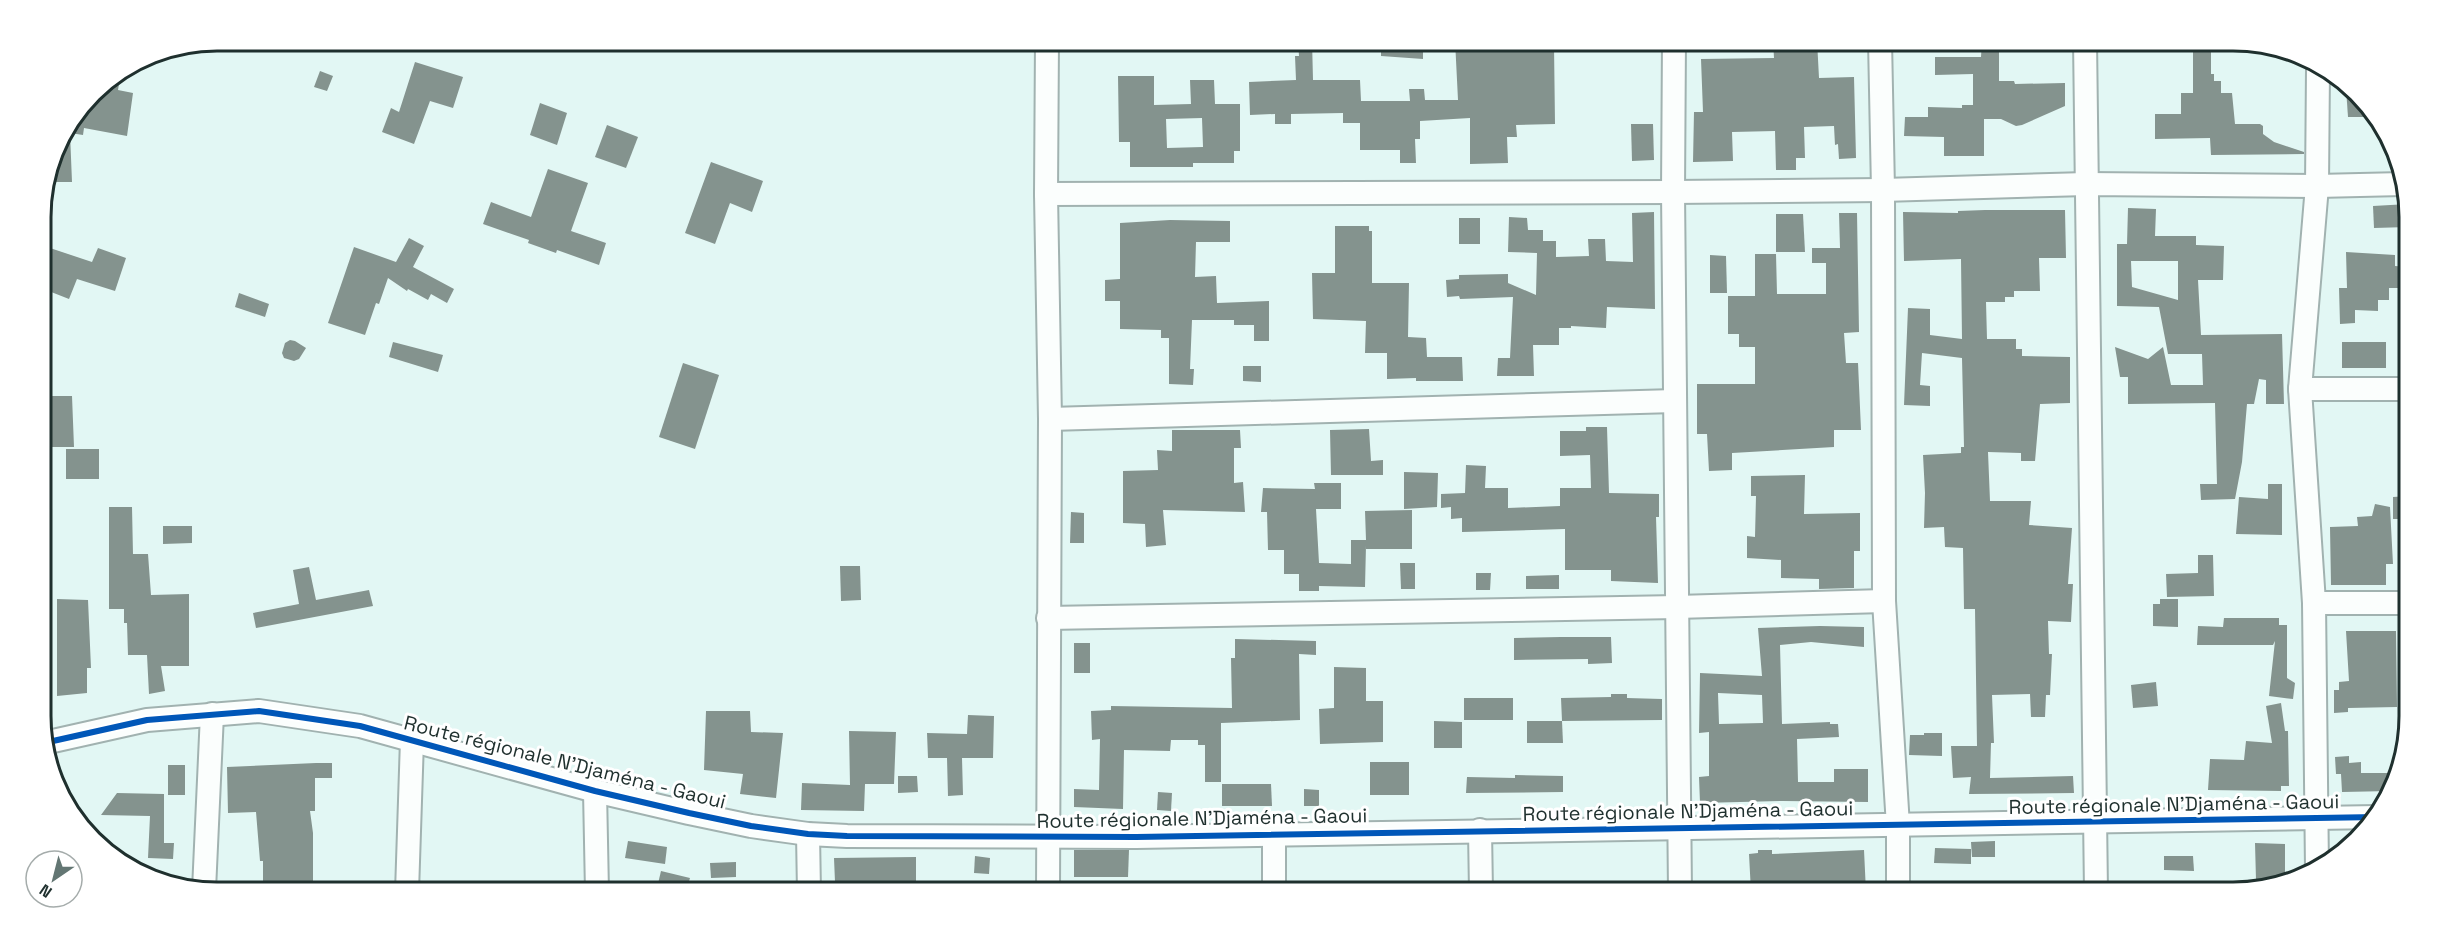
<svg xmlns="http://www.w3.org/2000/svg" width="2450" height="933" viewBox="0 0 2450 933" font-family="'Space Grotesk',sans-serif">
	<style>
		.building { fill: #84938e; fill-rule: evenodd }
		.lines { fill: none; stroke-linecap: round; stroke-linejoin: round }
		.minor-casing { stroke: #a1b2b0; stroke-width: 26 }
		.minor { stroke: #fbfefd; stroke-width: 22 }
		.cycleway-casing { stroke: #fff; stroke-width: 10 }
		.cycleway { stroke: #0057b8; stroke-width: 6 }
		.labels { text-anchor: middle; stroke-width: 6; stroke-linejoin: round; paint-order: stroke }
		.street-label { font-size: 20px; fill: #1f302e; stroke: #fff }
		.rim { fill: none; stroke: #1f302e; stroke-width: 3 }
	</style>
	<rect width="100%" height="100%" fill="#e2f7f4"/>
	<!-- building -->
	<g class="building">
		<path d="M1298 40H1312L1313 80H1360L1361 101H1410L1409 89H1424L1425 100H1458L1455 40H1514V45H1554L1555 124 1516 125 1517 137H1507L1508 163 1470 164V118L1420 121V139H1415L1416 163H1400V150H1360V123H1343V113L1291 114V124H1275V114L1250 115 1249 82 1296 80 1295 56H1299Z"/>
		<path d="M1381 40H1423V59L1381 56Z"/>
		<path d="M1773 40H1817L1819 78 1854 77 1856 158 1839 159 1838 144 1835 145 1834 126 1804 127 1805 158H1796V170H1776L1775 131 1732 132 1733 161 1693 162 1694 112H1703L1701 59 1774 58Z"/>
		<path d="M1982 40H1999V81H2014L2015 84 2065 83V106L2022 125 2016 126 2001 119H1984V156H1944V137L1904 136 1905 117H1928V107L1962 108V105H1973V74L1935 75V57H1981Z"/>
		<path d="M2193 40H2211V74H2214V81H2221V93H2232L2235 124H2260L2263 126V134L2274 142 2304 152V154L2211 155 2210 138 2155 139V114H2181V93H2193Z"/>
		<path d="M415 62 463 77 453 108 430 101 414 144 382 132 391 108 399 112Z"/>
		<path d="M320 71 333 76 327 91 314 87Z"/>
		<path d="M121 72 118 90 133 93 127 136 84 128 83 135 70 133 72 182H51V169L59 139 87 102V104L94 105 96 90 104 91 106 81Z"/>
		<path d="M1118 76H1154V105L1191 104 1190 80H1214L1215 104H1240V151H1234V163H1193V167H1130V142H1119ZM1202 118 1203 147 1167 148 1166 119Z"/>
		<path d="M2346 88 2366 101 2373 117H2348Z"/>
		<path d="M540 103 567 113 557 145 530 135Z"/>
		<path d="M1631 124H1653L1654 160 1632 161Z"/>
		<path d="M607 125 638 137 626 168 595 157Z"/>
		<path d="M711 162 763 181 752 212 730 203 715 244 685 233Z"/>
		<path d="M548 169 588 183 571 231 606 243 599 265 557 250 556 253 528 243 529 240 483 224 491 202 531 217Z"/>
		<path d="M2408 204V227L2374 228 2373 206Z"/>
		<path d="M2128 208 2156 209 2155 236H2196V245L2224 246 2223 280H2198L2201 335 2282 334 2284 404H2266V380L2259 379 2254 404H2247L2242 462 2235 499 2201 500 2200 484H2217L2215 403 2128 404V377H2120L2115 347 2148 359 2163 347 2171 385H2203L2202 354H2168L2159 307 2117 306V244H2127ZM2131 261H2178V300L2132 287Z"/>
		<path d="M1985 210H2065L2066 258H2039L2040 291H2014V297H2005V302H1986L1987 339H2016V349H2022V356L2070 357V403L2040 404 2035 461H2021V453L1988 452 1990 501H2031L2029 525 2072 528 2068 584H2073L2071 622 2048 621 2049 654H2052L2050 695H2046L2045 717H2031L2030 694 1992 695 1994 743H1991L1990 778 2073 776 2074 793 1969 794 1971 777 1953 778 1951 746H1977L1975 609H1964L1963 548 1945 547 1944 527 1924 528 1925 493 1923 455 1961 453V447H1964L1962 358 1922 353 1920 385 1930 386V406L1904 405 1908 308 1930 309V335L1962 339 1961 259 1904 261 1903 212 1958 213V211Z"/>
		<path d="M1654 212 1655 309 1607 307 1606 328 1571 326V328H1559V345H1533L1534 376H1497L1498 358H1510L1513 297 1460 299 1459 296 1447 297 1446 280 1459 279V275L1508 274V283L1536 295 1537 253 1508 252 1509 217 1527 218 1528 230H1543V241H1556V257L1589 256 1588 239H1605L1606 261 1633 262 1632 213Z"/>
		<path d="M1839 213H1857L1859 332 1844 333 1846 363H1858L1861 430H1834V447L1732 453V470L1709 471 1707 434H1697V384H1755V347H1739V334H1728V296H1755V254H1776L1777 294H1826V263H1812V248H1840Z"/>
		<path d="M1776 214H1803L1805 252H1776Z"/>
		<rect x="1459" y="218" width="21" height="26"/>
		<path d="M1170 220 1230 221V242H1196L1195 277 1216 276 1217 303 1269 301V341H1254V325H1234V320H1192L1190 369H1194L1193 385 1169 384V338H1161V330L1120 329V301H1105V280L1120 279V223Z"/>
		<path d="M1335 226H1369V231H1372V283H1409L1408 337 1426 338 1427 357H1462L1463 381H1416V378L1387 379V353H1365L1366 321 1313 319 1312 273H1335Z"/>
		<path d="M409 238 424 246 413 267 454 289 447 303 431 294 428 300 408 289 407 291 388 278 379 304 376 303 365 335 328 323 354 247 396 262Z"/>
		<path d="M41 245 92 262 98 248 126 258 115 291 77 279 69 299 41 288Z"/>
		<path d="M2346 252 2395 255V266L2408 267V288H2389V300H2378V311L2355 310V323L2340 324 2339 288H2347Z"/>
		<path d="M1710 255 1726 256 1727 293H1710Z"/>
		<path d="M239 293 269 304 265 317 235 307Z"/>
		<path d="M290 340 295 341 306 348 299 359 294 361 284 358 282 353 285 343Z"/>
		<path d="M393 342 443 355 438 372 389 357Z"/>
		<rect x="2342" y="342" width="44" height="26"/>
		<path d="M683 363 719 375 695 449 659 437Z"/>
		<path d="M1243 366H1261V382L1243 381Z"/>
		<path d="M42 396H72L74 447H49L48 417H42Z"/>
		<path d="M1586 427H1607L1609 493 1659 494V517H1656L1658 583 1611 581V570H1565V529L1462 532V518L1451 519V507L1441 508V494L1465 493 1466 465 1486 466 1485 488H1508V508L1560 506V488H1591L1590 455 1560 456V431H1586Z"/>
		<path d="M1369 429 1371 461 1383 460V475H1331L1330 430Z"/>
		<path d="M1172 430H1240L1241 448H1234V483L1243 482 1245 512 1163 510 1166 545 1146 547 1145 524 1123 523V471L1158 470 1157 450 1172 451Z"/>
		<rect x="66" y="449" width="33" height="30"/>
		<path d="M1404 472 1438 473 1437 507 1404 509Z"/>
		<path d="M1805 475 1804 514 1860 513V551H1854V588L1819 589V579L1781 578V560L1747 558V536L1755 537 1756 496H1751V476Z"/>
		<path d="M1314 483H1341V509H1316L1319 563 1351 564V540H1366L1365 511 1412 510V549H1366V545L1365 587 1319 586V591H1299V574H1284V550H1268L1267 512H1261L1263 488 1315 489Z"/>
		<path d="M2268 484H2282V535L2236 534 2239 497 2268 499Z"/>
		<path d="M2409 496V519H2393V497Z"/>
		<path d="M2375 504 2390 507 2393 564H2386V585H2331L2330 527 2358 526 2357 517 2372 516Z"/>
		<path d="M109 507H132L133 554H148L151 595 189 594V666H161L165 691 149 694 147 655H128L127 623H124V609H109Z"/>
		<path d="M1071 512 1084 513V543H1070Z"/>
		<path d="M163 526H192V543L163 544Z"/>
		<path d="M2198 555H2213L2214 596 2167 597 2166 574 2198 573Z"/>
		<path d="M1400 563H1415V589H1401Z"/>
		<path d="M840 566H860L861 600 841 601Z"/>
		<path d="M309 567 316 600 369 590 373 606 256 628 253 613 299 604 293 570Z"/>
		<path d="M1476 573H1491L1490 590H1476Z"/>
		<path d="M1559 575V589H1526V576Z"/>
		<path d="M57 599 88 600 91 668H87V693L57 696Z"/>
		<path d="M2160 599H2178V627L2153 626V604H2160Z"/>
		<path d="M2224 618H2279V625H2287V678L2295 683 2293 699 2269 696 2275 641 2273 645H2197L2198 626 2223 627Z"/>
		<path d="M1820 626 1864 627V647L1811 642 1780 645 1782 724 1830 722V724H1838L1839 737 1797 739 1798 782H1834V769H1868V802L1783 801 1700 803 1699 777 1709 776V732L1699 733 1700 673 1762 676 1758 628ZM1718 693 1762 695 1763 723 1719 724Z"/>
		<path d="M2346 631H2396L2397 707 2348 708V712L2334 713V690H2339V682L2349 681Z"/>
		<path d="M1561 637H1611L1612 663 1588 664V659L1514 660V638Z"/>
		<path d="M1235 639 1316 641V655L1299 654 1300 720 1221 723V782H1205V745H1198V740H1171L1170 751 1124 750 1123 809 1074 807V789L1099 790 1100 739 1092 740 1091 711 1111 710V706L1232 708 1231 658H1235Z"/>
		<rect x="1074" y="643" width="16" height="30"/>
		<path d="M1334 667 1366 668V701H1383V742L1320 744 1319 709 1334 708Z"/>
		<path d="M2156 682 2158 706 2133 708 2131 685Z"/>
		<path d="M1611 694H1627V698L1662 699V720L1562 721 1561 698 1611 697Z"/>
		<rect x="1464" y="698" width="49" height="22"/>
		<path d="M2281 703 2285 731H2288L2289 786H2281V791L2208 790 2210 759 2244 760 2246 741 2272 743 2266 706Z"/>
		<path d="M706 711H750L751 732 783 733 776 798 740 794 743 774 704 770Z"/>
		<path d="M968 715 994 716 993 758H962L963 795 948 796 947 758H928L927 733 967 734Z"/>
		<path d="M1434 721 1462 722V748H1434Z"/>
		<path d="M1527 721H1562L1563 743H1527Z"/>
		<path d="M849 731 896 732 894 784H865L864 811 801 810 802 783 850 785Z"/>
		<path d="M1924 733H1942V756L1909 755 1910 735H1924Z"/>
		<path d="M2349 756V763L2361 762V773H2400L2391 791 2342 792 2341 774H2336L2335 757Z"/>
		<rect x="1370" y="762" width="39" height="33"/>
		<path d="M316 763H332V778H315V811H310L313 833V892H263V861H260L256 812 228 813 227 767Z"/>
		<rect x="168" y="765" width="17" height="30"/>
		<path d="M1515 775 1563 776V792L1466 793 1467 777 1515 778Z"/>
		<path d="M898 776H917L918 792 898 793Z"/>
		<path d="M1222 784H1271L1272 806H1222Z"/>
		<path d="M1304 789 1319 790V806H1304Z"/>
		<path d="M1158 792 1172 793 1171 811 1157 810Z"/>
		<path d="M117 793 164 794V843H174L173 859 148 858 150 816 101 815Z"/>
		<path d="M628 841 667 847 665 864 625 858Z"/>
		<path d="M1995 841V857H1972L1971 842Z"/>
		<path d="M2255 843 2285 844V884L2271 887V880H2256Z"/>
		<path d="M1935 848 1971 849V864L1934 863Z"/>
		<path d="M1074 850H1129L1128 877H1074Z"/>
		<path d="M1758 850H1772V854L1864 850 1866 892H1751L1749 854 1758 853Z"/>
		<path d="M975 856 990 858 989 874 974 873Z"/>
		<path d="M2164 856H2193L2194 871 2164 870Z"/>
		<path d="M916 857V892H855L854 882H835L834 858Z"/>
		<path d="M736 862V877L711 878 710 863Z"/>
		<path d="M661 871 690 878 686 892H656Z"/>
	</g>
	<g class="lines">
		<!-- minor casing -->
		<g class="minor-casing">
			<g id="minor">
				<path d="M1047 40 1046 194 1050 419 1048 892"/>
				<path d="M1674 40 1673 192 1680 892"/>
				<path d="M1880 40 1883 190 1884 601 1898 826V892"/>
				<path d="M2085 40 2096 892"/>
				<path d="M1046 194 1673 192 1883 190 2086 184 2317 186 2403 184"/>
				<path d="M2300 389H2409"/>
				<path d="M1050 419 1675 401"/>
				<path d="M2314 603H2409"/>
				<path d="M1048 618 1677 607 1884 601"/>
				<path d="M44 743 147 720 259 711 360 726 595 791 689 813 751 826 808 834 847 836 1136 837 2377 817"/>
				<path d="M595 791 597 892"/>
				<path d="M1480 830 1481 892"/>
				<path d="M808 834 809 892"/>
				<path d="M1274 835V892"/>
				<path d="M2317 869 2314 603 2300 389 2317 186 2318 69"/>
				<path d="M204 890 212 714"/>
				<path d="M407 892 412 740"/>
			</g>
		</g>
		<!-- minor -->
		<use href="#minor" class="minor"/>
		<!-- cycleway casing -->
		<g class="cycleway-casing">
			<path id="cycleway" d="M44 743 147 720 259 711 360 726 595 791 689 813 751 826 808 834 847 836 1136 837 2377 817"/>
		</g>
		<!-- cycleway -->
		<use href="#cycleway" class="cycleway"/>
	</g>
	<g class="labels">
		<!-- street labels -->
		<g class="street-label">
			<text transform="translate(565 762) rotate(14)" y="7">Route régionale N'Djaména - Gaoui</text>
			<text transform="translate(2174 804) rotate(-1)" y="7">Route régionale N'Djaména - Gaoui</text>
			<text transform="translate(1688 811) rotate(-1)" y="7">Route régionale N'Djaména - Gaoui</text>
			<text transform="translate(1202 818) rotate(-1)" y="7">Route régionale N'Djaména - Gaoui</text>
		</g>
	</g>
	<!-- crop -->
	<path d="M0 0H2450V933H0ZM217 51H2233A166 166 0 0 1 2399 217V716A166 166 0 0 1 2233 882H217A166 166 0 0 1 51 716V217A166 166 0 0 1 217 51Z" fill="#fff" fill-rule="evenodd"/>
	<path class="rim" d="M217 51H2233A166 166 0 0 1 2399 217V716A166 166 0 0 1 2233 882H217A166 166 0 0 1 51 716V217A166 166 0 0 1 217 51Z"/>
	<!-- north arrow -->
	<g transform="translate(54 879) rotate(215)"><circle r="28" fill="#ffffff" stroke="#a5acab" stroke-width="1.5"/>
	<path d="M0-4.5L10 22L0 15L-10 22Z" fill="#637673"/>
	<text y="-9" font-size="16" font-weight="bold" text-anchor="middle" fill="#1f302e">N</text>
	</g>
</svg>
